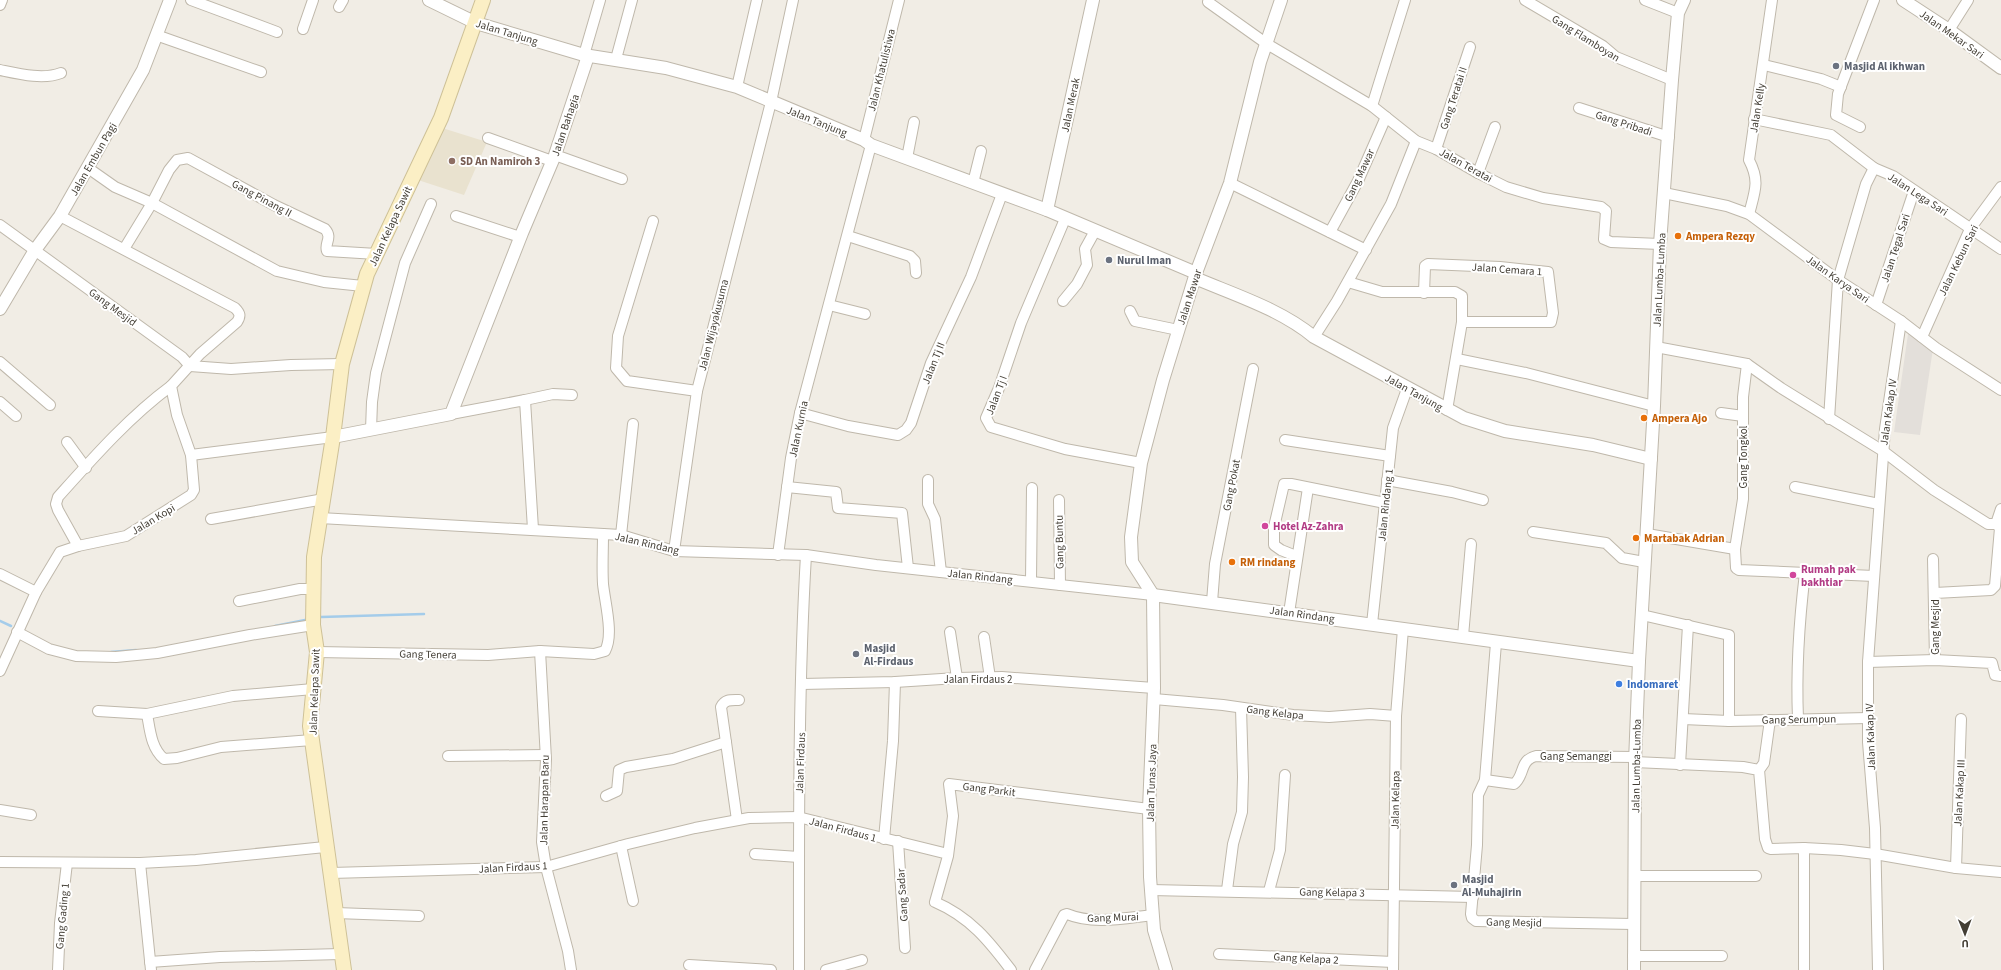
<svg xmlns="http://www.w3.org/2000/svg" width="2001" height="970" viewBox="0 0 2001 970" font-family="'Source Sans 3',sans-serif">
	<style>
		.industrial { fill: #e3dfda }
		.education { fill: #e9e2cf }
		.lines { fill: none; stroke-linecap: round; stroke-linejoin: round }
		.stream { stroke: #a4ccea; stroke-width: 2.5 }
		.minor-casing { stroke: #bfb8ab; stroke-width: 12 }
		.tertiary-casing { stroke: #bfb8ab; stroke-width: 14 }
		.secondary-casing { stroke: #cec197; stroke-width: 16 }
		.minor { stroke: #fff; stroke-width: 10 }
		.tertiary { stroke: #fff; stroke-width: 12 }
		.secondary { stroke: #fbefc5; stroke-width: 14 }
		.worship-dot { fill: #6b7280; stroke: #fff; stroke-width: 1.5 }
		.education-dot { fill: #8d6e63; stroke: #fff; stroke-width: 1.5 }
		.food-dot { fill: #e8710a; stroke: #fff; stroke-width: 1.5 }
		.hotel-dot { fill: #d1479c; stroke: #fff; stroke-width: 1.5 }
		.shop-dot { fill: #3f7fe0; stroke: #fff; stroke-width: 1.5 }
		.labels { text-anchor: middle; stroke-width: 4; stroke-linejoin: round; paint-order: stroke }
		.street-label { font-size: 11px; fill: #433e35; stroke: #fff }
		.worship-label { font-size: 11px; font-weight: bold; fill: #5b616d; stroke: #fff; text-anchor: start }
		.education-label { font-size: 11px; font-weight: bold; fill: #785e54; stroke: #fff; text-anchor: start }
		.food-label { font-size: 11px; font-weight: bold; fill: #c56008; stroke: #fff; text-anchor: start }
		.hotel-label { font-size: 11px; font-weight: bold; fill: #b23c85; stroke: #fff; text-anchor: start }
		.shop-label { font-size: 11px; font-weight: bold; fill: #366cbe; stroke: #fff; text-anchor: start }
	</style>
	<rect width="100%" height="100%" fill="#f1ede5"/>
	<!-- industrial -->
	<path class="industrial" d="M1909 327 1934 342 1920 435 1894 432Z"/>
	<!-- education -->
	<path class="education" d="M439 127 487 142 464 195 418 180Z"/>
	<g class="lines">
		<!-- stream -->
		<g class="stream">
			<path d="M321 617 424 614"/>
			<path d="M0 621 11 626"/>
			<path d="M275 626 305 620"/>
			<path d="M111 652 136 650"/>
		</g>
		<!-- minor casing -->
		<g class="minor-casing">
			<g id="minor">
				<path d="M191 0 277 32"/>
				<path d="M1525 0 1603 46 1616 57 1672 80"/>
				<path d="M1645 0 1678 13"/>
				<path d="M1208 2 1267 44 1372 106 1416 141 1436 149 1478 173 1506 187 1543 198 1601 207 1606 211 1604 239 1611 242 1660 244"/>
				<path d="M0 5 2 0"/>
				<path d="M339 7 343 0"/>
				<path d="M303 29 313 0"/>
				<path d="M1949 30 1968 0"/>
				<path d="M156 35 261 72"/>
				<path d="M584 55 600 0"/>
				<path d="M616 59 632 0"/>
				<path d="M1764 65 1821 79 1841 87"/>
				<path d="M0 70C19 74 43 80 61 73"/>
				<path d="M737 87 757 0"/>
				<path d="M1372 106 1405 0"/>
				<path d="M1579 108 1669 137"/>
				<path d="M1754 119 1831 135 1874 168"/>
				<path d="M1860 127 1836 115 1838 94 1874 0"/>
				<path d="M488 138 552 161"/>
				<path d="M864 140 899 0"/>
				<path d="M1436 149 1470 47"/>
				<path d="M555 155 622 179"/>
				<path d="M907 158 914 122"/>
				<path d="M88 168 115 187 152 203 277 271 324 282 363 286"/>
				<path d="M1478 173 1495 127"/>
				<path d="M973 183 981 151"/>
				<path d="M1230 183 1366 250"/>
				<path d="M1664 193 1727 206 1749 214 1838 280 1901 321 1936 348 2001 390"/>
				<path d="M1749 214C1755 191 1760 181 1749 160L1772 0"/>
				<path d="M456 216 520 237"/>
				<path d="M1065 219 1021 323 999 388 986 418 991 427 1065 449 1141 463"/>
				<path d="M653 221 618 336 616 368 627 381 697 391"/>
				<path d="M0 225 182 357 190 366"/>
				<path d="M1330 232 1358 181 1386 117"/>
				<path d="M848 236 910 256 915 261 916 273"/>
				<path d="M124 249 152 203 169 170 177 160 188 158 274 205 325 229C333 238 324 243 327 251L377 254"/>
				<path d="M1348 282 1382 292H1455L1462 296V322L1447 410"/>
				<path d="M1424 293 1425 266 1428 264 1500 267 1548 272 1553 313 1551 322H1462"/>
				<path d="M1063 301 1077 284 1087 265 1085 249 1095 231"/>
				<path d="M829 305 865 314"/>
				<path d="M1876 305 1914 191"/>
				<path d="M1130 311 1135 321 1178 330"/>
				<path d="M1314 337 1337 301 1391 204 1416 141"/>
				<path d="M1922 337 1970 229 2001 187"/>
				<path d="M1656 347 1747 364 1781 388 1883 451 1934 490 1988 524H1996L2001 509"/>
				<path d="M1457 359 1526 373 1654 406"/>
				<path d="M0 362 50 405"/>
				<path d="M190 366 231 369 291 365 342 364"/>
				<path d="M525 400 553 394 572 395"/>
				<path d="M0 402 16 416"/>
				<path d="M800 413 848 426 898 435 906 430 911 423 931 363 971 277 1002 194"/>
				<path d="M1721 413 1743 416"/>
				<path d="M451 414 525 400 533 529"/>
				<path d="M1829 419 1838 280 1866 184 1874 168 1893 176 2001 249"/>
				<path d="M371 430 372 402 376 373 405 263 431 204"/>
				<path d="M1285 440 1390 456"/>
				<path d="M67 442 86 468"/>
				<path d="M191 455 333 437"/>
				<path d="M928 480V504L935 519 941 572"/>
				<path d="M1387 480 1452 492 1483 500"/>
				<path d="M787 487 836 492 838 508 902 513 908 568"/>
				<path d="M1795 487 1879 504"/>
				<path d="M1059 500 1060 585"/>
				<path d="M320 518 621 535 674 551 806 555 876 565 1153 595"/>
				<path d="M211 519 324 499"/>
				<path d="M1533 532 1606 543 1622 558 1644 562"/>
				<path d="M1647 534 1735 549 1743 499V397L1747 364"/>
				<path d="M621 535 633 424"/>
				<path d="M78 546 58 510 56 504 58 497C93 458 129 417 171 386"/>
				<path d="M1735 549 1736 568 1739 570 1874 576"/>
				<path d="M674 551 697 391 771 102 793 0"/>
				<path d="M778 555 791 458 800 413 871 145"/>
				<path d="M1296 556 1281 550 1274 545V527L1284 484H1291L1385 503"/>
				<path d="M1933 559 1935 660"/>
				<path d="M0 574 36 592"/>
				<path d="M1031 581 1032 488"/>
				<path d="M1935 593 1991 590 1995 586 2000 528 1996 524"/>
				<path d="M239 601 300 589H314"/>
				<path d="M1212 602 1215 564 1253 369"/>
				<path d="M1289 613 1308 488"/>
				<path d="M1642 615 1729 635V721L1683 719"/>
				<path d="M1372 624 1393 428 1407 389"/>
				<path d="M17 632 49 649 76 656 116 657 157 653 250 635 313 625"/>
				<path d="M950 632 957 678"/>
				<path d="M1463 636 1471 544"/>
				<path d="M984 637 990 678"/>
				<path d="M1496 643 1485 780 1478 795 1477 845 1471 914 1472 918 1476 921 1633 924"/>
				<path d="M540 651 546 759 542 842 546 867 568 951 571 970"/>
				<path d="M317 652 488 655 540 651 594 654 605 651C614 635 605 603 603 584 602 567 603 550 603 534"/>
				<path d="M1868 662 1935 660 1992 663 1995 675 2001 676"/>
				<path d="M0 671 36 592 60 552 78 546 126 536 191 495 194 490 191 455 177 415 171 386 200 354 237 322C241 316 240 313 235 308L60 216"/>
				<path d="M802 684 895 682 957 678 1002 677 1154 688"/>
				<path d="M1154 699 1223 705 1293 715 1329 717 1370 714 1396 716"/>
				<path d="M98 711 147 714 233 696 313 689"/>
				<path d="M147 714C150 730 151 748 164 759L177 758 221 747 312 740"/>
				<path d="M1798 719C1796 670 1799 622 1805 573"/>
				<path d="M1729 721 1868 718"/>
				<path d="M448 756 545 755"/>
				<path d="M1635 762 1743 767 1759 770 1765 839 1768 848 1771 849 1804 848 1841 850 1875 854 1956 868 2001 872"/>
				<path d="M1680 765 1688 625"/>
				<path d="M1759 770 1764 763 1770 720"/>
				<path d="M1485 780 1514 784C1525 776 1519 760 1536 756L1635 757"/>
				<path d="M606 796 617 791 619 770 626 767 673 759 726 742"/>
				<path d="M0 810 31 815"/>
				<path d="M737 820 721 707C725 699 731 700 739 700"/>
				<path d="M884 839 893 741 895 682"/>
				<path d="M898 841 905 948"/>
				<path d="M621 846 633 901"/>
				<path d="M755 854 799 857"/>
				<path d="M0 862 140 863 196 860 325 847"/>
				<path d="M140 863 151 970"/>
				<path d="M1956 868 1961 719"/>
				<path d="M331 873 546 867 628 844 695 828 749 818 798 817 948 854"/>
				<path d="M1634 876H1756"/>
				<path d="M1151 890 1473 897"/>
				<path d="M1227 890 1233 844 1242 812 1243 777 1241 708"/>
				<path d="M1269 891 1280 850 1285 775"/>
				<path d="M336 913 419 916"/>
				<path d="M1219 954 1393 962"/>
				<path d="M1633 956H1722"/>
				<path d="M150 962 220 957 341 954"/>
				<path d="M689 965 771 970"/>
				<path d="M58 970 60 923 67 863"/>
				<path d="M799 970C799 832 798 693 806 555"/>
				<path d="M826 970 862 960"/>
				<path d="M1011 970C989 941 970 917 935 902L948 856 953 816 949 784 1149 809"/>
				<path d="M1035 970 1064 915 1067 914C1093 925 1125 918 1153 915"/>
				<path d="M1393 970 1396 716 1403 629"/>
				<path d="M1804 970V848"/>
				<path d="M1878 970 1875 828 1868 742V662L1885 429 1901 321"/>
			</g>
		</g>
		<!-- tertiary casing -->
		<g class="tertiary-casing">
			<g id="tertiary">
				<path d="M429 0 476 23 584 55 666 68 737 87 864 140 871 145 1047 210 1196 273"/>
				<path d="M1903 0 1949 30 2001 68"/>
				<path d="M1047 210 1093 0"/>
				<path d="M1195 278C1235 295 1280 309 1314 337L1464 418 1505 431 1593 445 1651 459"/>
				<path d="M0 309 35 250 60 216 143 70 170 0"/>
				<path d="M333 437 451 414 522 233 555 155 588 56"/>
				<path d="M1153 595 1132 562 1131 537 1141 463 1163 380 1196 273 1230 183 1260 62 1281 0"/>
				<path d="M1153 595 1639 661"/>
				<path d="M1153 595 1154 688 1149 809 1150 877 1154 930 1166 970"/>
				<path d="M1634 970 1635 762 1639 661 1654 406 1660 244 1672 80 1678 13 1684 0"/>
			</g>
		</g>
		<!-- secondary casing -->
		<g class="secondary-casing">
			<path id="secondary" d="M344 970 310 726 317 652 313 625 314 557 333 437 342 364 367 274 441 118 483 0"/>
		</g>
		<!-- minor -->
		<use href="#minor" class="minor"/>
		<!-- tertiary -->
		<use href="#tertiary" class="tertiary"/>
		<!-- secondary -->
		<use href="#secondary" class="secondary"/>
	</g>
	<!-- markers -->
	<g class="worship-dot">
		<circle cx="1836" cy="66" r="4"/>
		<circle cx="1109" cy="260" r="4"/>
		<circle cx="856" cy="654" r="4"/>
		<circle cx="1454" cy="885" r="4"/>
	</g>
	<circle class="education-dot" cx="452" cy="161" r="4"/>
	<g class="food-dot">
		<circle cx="1678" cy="236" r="4"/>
		<circle cx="1644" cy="418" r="4"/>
		<circle cx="1636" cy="538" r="4"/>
		<circle cx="1232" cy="562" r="4"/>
	</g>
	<g class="hotel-dot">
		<circle cx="1265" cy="526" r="4"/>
		<circle cx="1793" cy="575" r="4"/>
	</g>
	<circle class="shop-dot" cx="1619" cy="684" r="4"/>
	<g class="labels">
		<!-- street labels -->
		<g class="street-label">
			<text transform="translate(507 32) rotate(17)" y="4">Jalan Tanjung</text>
			<text transform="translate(1952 34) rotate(35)" y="4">Jalan Mekar Sari</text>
			<text transform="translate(1586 38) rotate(32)" y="4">Gang Flamboyan</text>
			<text transform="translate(881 70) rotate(-76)" y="4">Jalan Khatulistiwa</text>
			<text transform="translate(1453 98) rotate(-72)" y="4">Gang Teratai II</text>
			<text transform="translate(1070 105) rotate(-78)" y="4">Jalan Merak</text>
			<text transform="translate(1757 108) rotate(-81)" y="4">Jalan Kelly</text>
			<text transform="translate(817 121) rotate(22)" y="4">Jalan Tanjung</text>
			<text transform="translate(1624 123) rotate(18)" y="4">Gang Pribadi</text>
			<text transform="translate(565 125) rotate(-71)" y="4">Jalan Bahagia</text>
			<text transform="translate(93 159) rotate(-60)" y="4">Jalan Embun Pagi</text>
			<text transform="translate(1466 165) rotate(29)" y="4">Jalan Teratai</text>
			<text transform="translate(1359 175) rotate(-65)" y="4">Gang Mawar</text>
			<text transform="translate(1918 194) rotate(33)" y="4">Jalan Lega Sari</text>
			<text transform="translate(262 198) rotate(28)" y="4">Gang Pinang II</text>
			<text transform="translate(390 226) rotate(-65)" y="4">Jalan Kelapa Sawit</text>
			<text transform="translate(1895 248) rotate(-72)" y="4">Jalan Tegal Sari</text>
			<text transform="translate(1958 260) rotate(-64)" y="4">Jalan Kebun Sari</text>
			<text transform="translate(1507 269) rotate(4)" y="4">Jalan Cemara 1</text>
			<text transform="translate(1838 279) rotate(35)" y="4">Jalan Karya Sari</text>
			<text transform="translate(1659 280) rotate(-87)" y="4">Jalan Lumba-Lumba</text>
			<text transform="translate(1189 297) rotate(-72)" y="4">Jalan Mawar</text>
			<text transform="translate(113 307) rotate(36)" y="4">Gang Mesjid</text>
			<text transform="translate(713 325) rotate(-76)" y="4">Jalan Wijayakusuma</text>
			<text transform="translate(933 363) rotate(-68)" y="4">Jalan Tj II</text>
			<text transform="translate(1414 392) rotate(29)" y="4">Jalan Tanjung</text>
			<text transform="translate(996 395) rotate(-69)" y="4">Jalan Tj I</text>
			<text transform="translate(1888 412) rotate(-82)" y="4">Jalan Kakap IV</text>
			<text transform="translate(798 429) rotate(-78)" y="4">Jalan Kurnia</text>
			<text transform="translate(1743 457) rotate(-90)" y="4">Gang Tongkol</text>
			<text transform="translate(1231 485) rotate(-79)" y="4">Gang Pokat</text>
			<text transform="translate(1385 505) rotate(-84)" y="4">Jalan Rindang 1</text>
			<text transform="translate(153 519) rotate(-31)" y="4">Jalan Kopi</text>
			<text transform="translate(1059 542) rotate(-91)" y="4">Gang Buntu</text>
			<text transform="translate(647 543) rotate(13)" y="4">Jalan Rindang</text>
			<text transform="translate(980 576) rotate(6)" y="4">Jalan Rindang</text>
			<text transform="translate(1302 614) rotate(8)" y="4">Jalan Rindang</text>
			<text transform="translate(1935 627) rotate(-90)" y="4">Gang Mesjid</text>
			<text transform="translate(428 654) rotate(1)" y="4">Gang Tenera</text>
			<text x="978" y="683">Jalan Firdaus 2</text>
			<text transform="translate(314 692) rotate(-88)" y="4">Jalan Kelapa Sawit</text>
			<text transform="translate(1275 712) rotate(7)" y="4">Gang Kelapa</text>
			<text transform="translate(1799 719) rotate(-1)" y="4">Gang Serumpun</text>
			<text transform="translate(1870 737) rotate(-92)" y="4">Jalan Kakap IV</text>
			<text x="1576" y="760">Gang Semanggi</text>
			<text transform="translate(800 763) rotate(-88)" y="4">Jalan Firdaus</text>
			<text transform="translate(1636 766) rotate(-89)" y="4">Jalan Lumba-Lumba</text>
			<text transform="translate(1151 783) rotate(-88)" y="4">Jalan Tunas Jaya</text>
			<text transform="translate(989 789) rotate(7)" y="4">Gang Parkit</text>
			<text transform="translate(1959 793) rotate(-87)" y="4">Jalan Kakap III</text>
			<text transform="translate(544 800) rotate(-89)" y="4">Jalan Harapan Baru</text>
			<text transform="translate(1395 800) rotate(-89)" y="4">Jalan Kelapa</text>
			<text transform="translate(843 829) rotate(15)" y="4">Jalan Firdaus 1</text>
			<text transform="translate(513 867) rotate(-3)" y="4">Jalan Firdaus 1</text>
			<text transform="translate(1332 892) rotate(1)" y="4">Gang Kelapa 3</text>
			<text transform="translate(902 895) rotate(-94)" y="4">Gang Sadar</text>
			<text transform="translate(62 916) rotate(-85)" y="4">Gang Gading 1</text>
			<text transform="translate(1113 917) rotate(-2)" y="4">Gang Murai</text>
			<text transform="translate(1514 922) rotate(1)" y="4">Gang Mesjid</text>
			<text transform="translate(1306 958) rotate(3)" y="4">Gang Kelapa 2</text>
		</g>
		<!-- worship labels -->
		<g class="worship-label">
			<text x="1844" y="70">Masjid Al ikhwan</text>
			<text x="1117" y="264">Nurul Iman</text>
			<text x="864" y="652">Masjid<tspan x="864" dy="13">Al-Firdaus</tspan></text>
			<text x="1462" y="883">Masjid<tspan x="1462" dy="13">Al-Muhajirin</tspan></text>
		</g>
		<!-- education labels -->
		<g class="education-label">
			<text x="460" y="165">SD An Namiroh 3</text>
		</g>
		<!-- food labels -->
		<g class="food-label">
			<text x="1686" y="240">Ampera Rezqy</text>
			<text x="1652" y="422">Ampera Ajo</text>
			<text x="1644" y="542">Martabak Adrian</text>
			<text x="1240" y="566">RM rindang</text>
		</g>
		<!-- hotel labels -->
		<g class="hotel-label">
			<text x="1273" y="530">Hotel Az-Zahra</text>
			<text x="1801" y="573">Rumah pak<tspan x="1801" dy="13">bakhtiar</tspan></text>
		</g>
		<!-- shop labels -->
		<g class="shop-label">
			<text x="1627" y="688">Indomaret</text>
		</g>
	</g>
	<!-- north arrow -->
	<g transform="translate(1965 934) rotate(179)" stroke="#ffffff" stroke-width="3" paint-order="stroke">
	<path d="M0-3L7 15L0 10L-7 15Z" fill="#433e35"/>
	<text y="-6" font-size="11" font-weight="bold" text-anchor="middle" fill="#433e35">U</text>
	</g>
</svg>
